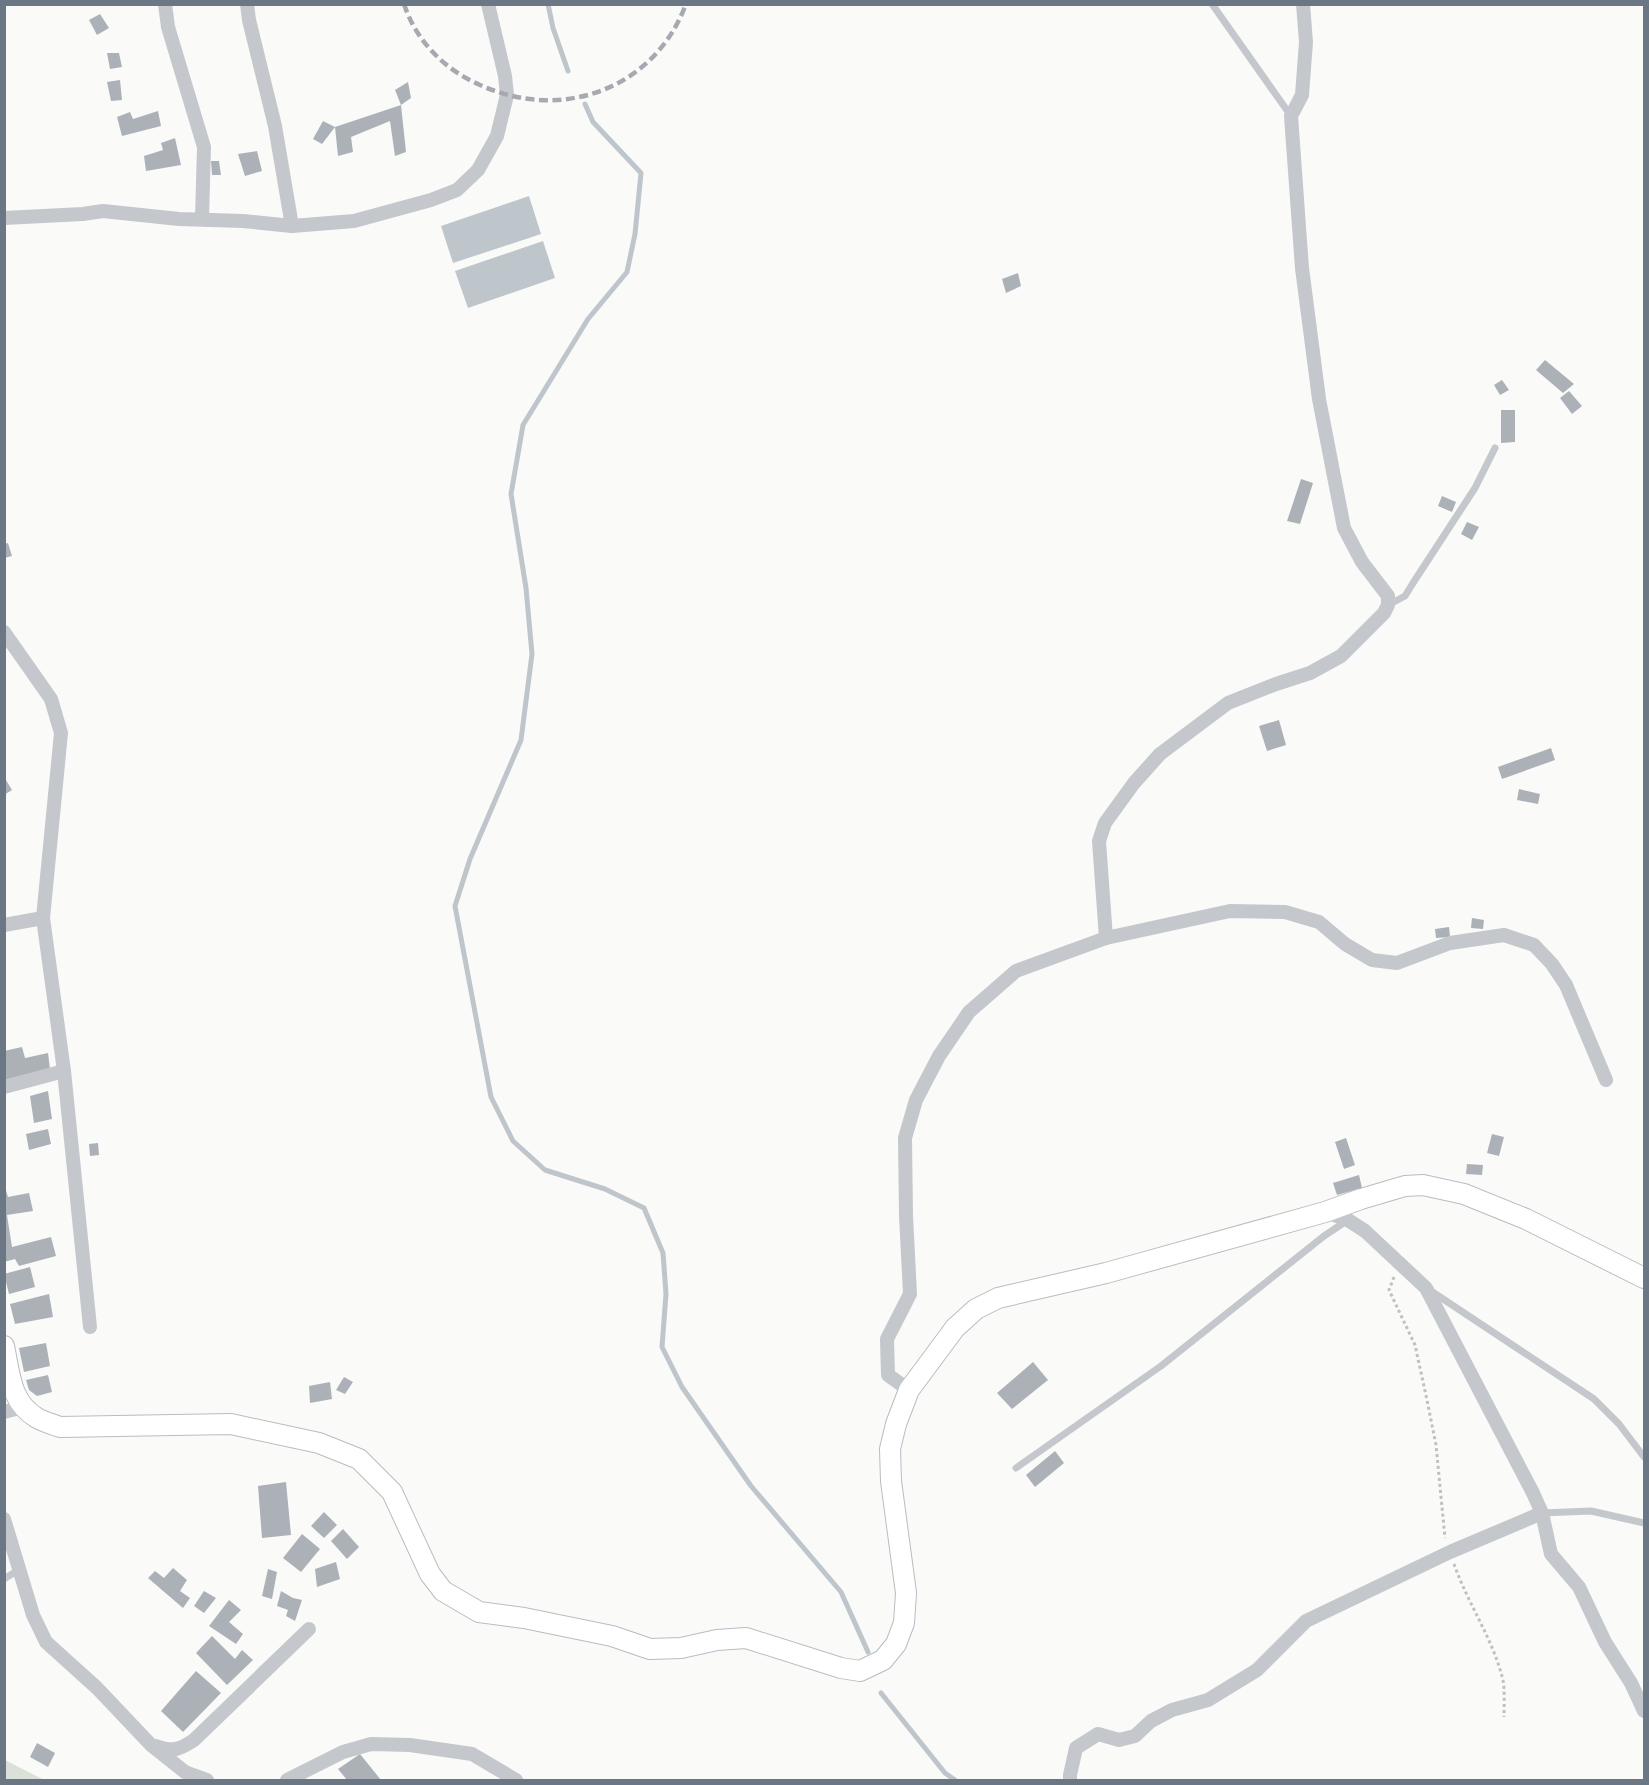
<svg xmlns="http://www.w3.org/2000/svg" width="1649" height="1785" viewBox="0 0 1649 1785" font-family="'DejaVu Sans',sans-serif">
	<style>
		.green { fill: #dbe0d9 }
		.water { fill: #bec6cb }
		.lines { fill: none; stroke-linecap: round; stroke-linejoin: round }
		.stream { stroke: #bec6cb; stroke-width: 5 }
		.building { fill: #acb1b8 }
		.secondary-casing { stroke: #b9bcc1; stroke-width: 22 }
		.path { stroke: #bec0c3; stroke-width: 3; stroke-dasharray: 3 3; stroke-linecap: butt }
		.lane { stroke: #c4c7cb; stroke-width: 7 }
		.street { stroke: #c4c7cb; stroke-width: 14 }
		.secondary { stroke: #fff; stroke-width: 20 }
		.rail { stroke: #a6aab0; stroke-width: 4.5; stroke-dasharray: 9 4.5; stroke-linecap: butt }
	</style>
	<rect width="100%" height="100%" fill="#fafaf8"/>
	<!-- green -->
	<path class="green" d="M5 1760 44 1780H5Z"/>
	<!-- water -->
	<g class="water">
		<path d="M529 196 541 234 453 263 441 226Z"/>
		<path d="M543 241 555 278 468 308 455 271Z"/>
	</g>
	<g class="lines">
		<!-- stream -->
		<g class="stream">
			<path d="M548 4 553 28 568 71"/>
			<path d="M585 104 593 122 641 173 635 234 627 272 588 319 523 425 511 494 526 588 532 654 521 740 470 859 455 906 491 1097 513 1141 545 1170 605 1189 644 1208 663 1253 666 1294 662 1347 682 1387 751 1486 841 1592 868 1652"/>
			<path d="M881 1693 945 1773 955 1780"/>
		</g>
	</g>
	<!-- building -->
	<g class="building">
		<path d="M100 14 109 28 97 35 89 20Z"/>
		<path d="M107 53H119L122 67 110 69Z"/>
		<path d="M120 80 122 100 111 101 107 82Z"/>
		<path d="M408 82 411 98 401 105 395 90Z"/>
		<path d="M401 105 406 152 395 156 390 121 351 137 353 152 338 156 335 127 322 144 313 139 323 121 335 127Z"/>
		<path d="M158 111 161 126 122 136 117 117 130 112 133 119Z"/>
		<path d="M175 138 181 165 146 171 144 156 163 150 161 143Z"/>
		<path d="M257 151 262 171 245 176 238 154Z"/>
		<path d="M211 161H219L221 175H212Z"/>
		<path d="M1018 273 1021 286 1006 293 1002 279Z"/>
		<path d="M1545 360 1574 384 1563 393 1536 370Z"/>
		<path d="M1502 380 1509 390 1500 395 1494 385Z"/>
		<path d="M1569 391 1582 406 1572 414 1560 398Z"/>
		<path d="M1501 410H1515V442L1501 443Z"/>
		<path d="M1301 479 1313 483 1300 524 1287 521Z"/>
		<path d="M1442 496 1456 502 1452 512 1438 506Z"/>
		<path d="M1467 522 1479 527 1472 540 1461 534Z"/>
		<path d="M8 543 12 556 4 558V544Z"/>
		<path d="M1279 720 1286 745 1267 751 1259 726Z"/>
		<path d="M1551 748 1555 760 1502 779 1498 767Z"/>
		<path d="M6 780 12 790 4 795V781Z"/>
		<path d="M1519 789 1540 794 1538 804 1517 800Z"/>
		<path d="M1472 918 1484 920 1483 929 1471 928Z"/>
		<path d="M1449 927 1450 937 1436 938 1435 929Z"/>
		<path d="M22 1047 25 1058 48 1053 50 1069 4 1080V1051Z"/>
		<path d="M48 1091 52 1119 34 1123 30 1096Z"/>
		<path d="M48 1129 51 1144 29 1150 26 1134Z"/>
		<path d="M1492 1134 1504 1137 1499 1156 1487 1153Z"/>
		<path d="M1346 1138 1355 1165 1344 1169 1335 1142Z"/>
		<path d="M98 1143 99 1155 90 1156 89 1144Z"/>
		<path d="M1467 1164 1483 1165 1482 1175 1466 1174Z"/>
		<path d="M1359 1175 1362 1188 1337 1195 1333 1183Z"/>
		<path d="M4 1184 8 1197 29 1193 33 1211 7 1215 12 1247 51 1237 56 1256 19 1266 15 1259 4 1262Z"/>
		<path d="M30 1267 35 1287 9 1294 4 1274Z"/>
		<path d="M49 1294 53 1317 15 1324 10 1304Z"/>
		<path d="M46 1343 50 1366 24 1372 19 1348Z"/>
		<path d="M1033 1362 1048 1380 1012 1409 997 1393Z"/>
		<path d="M48 1375 52 1392 37 1396 29 1390 26 1380Z"/>
		<path d="M344 1377 353 1382 345 1394 336 1390Z"/>
		<path d="M330 1382 332 1399 310 1403 309 1386Z"/>
		<path d="M1055 1451 1064 1463 1035 1487 1026 1475Z"/>
		<path d="M286 1482 291 1535 262 1538 258 1486Z"/>
		<path d="M324 1512 337 1525 324 1538 311 1526Z"/>
		<path d="M343 1529 359 1547 347 1559 331 1541Z"/>
		<path d="M302 1534 320 1549 301 1572 283 1558Z"/>
		<path d="M336 1562 340 1579 317 1587 315 1569Z"/>
		<path d="M173 1568 187 1580 180 1591 190 1598 183 1608 148 1578 155 1571 164 1578Z"/>
		<path d="M268 1569 277 1572 272 1599 262 1596Z"/>
		<path d="M204 1591 216 1598 204 1613 194 1606Z"/>
		<path d="M281 1591 293 1598 302 1600 295 1621 286 1616 288 1610 277 1606Z"/>
		<path d="M229 1600 241 1610 229 1622 243 1634 236 1644 209 1626Z"/>
		<path d="M212 1636 235 1659 242 1650 253 1660 227 1685 196 1653Z"/>
		<path d="M196 1671 221 1693 183 1732 161 1711Z"/>
		<path d="M37 1743 55 1753 48 1767 30 1757Z"/>
		<path d="M360 1754 381 1780H347L338 1769Z"/>
	</g>
	<g class="lines">
		<!-- secondary casing -->
		<g class="secondary-casing">
			<path id="secondary" d="M4 1346C10 1374 10 1402 37 1418 44 1422 52 1424 60 1427L231 1424 319 1443 359 1459 392 1492 430 1574 443 1591 479 1612 524 1618 612 1636 650 1649 681 1648 717 1640 746 1638 841 1668 860 1671 883 1660 896 1644 904 1623 906 1593 891 1481 890 1449 896 1424 909 1390 955 1328 976 1309 998 1298 1106 1273 1325 1212 1361 1199 1405 1186 1423 1185 1464 1194 1526 1219 1644 1278"/>
		</g>
		<!-- path -->
		<g class="path">
			<path d="M1394 1277 1389 1290 1415 1345 1427 1400 1436 1445 1445 1538"/>
			<path d="M1454 1564C1468 1604 1493 1639 1503 1680 1505 1691 1504 1705 1504 1717"/>
		</g>
		<!-- lane -->
		<g class="lane">
			<path d="M1212 4 1291 116"/>
			<path d="M1388 605 1405 596 1413 583 1475 488 1495 448"/>
			<path d="M1431 1291 1594 1399 1619 1424 1644 1457"/>
			<path d="M1016 1468 1161 1366 1324 1236 1348 1220"/>
			<path d="M1542 1513 1591 1511 1644 1523"/>
			<path d="M4 1579 20 1569"/>
		</g>
		<!-- street -->
		<g class="street">
			<path d="M165 4 168 27 204 147 202 219"/>
			<path d="M247 4 249 20 275 126 292 226 354 221 431 200 457 190 478 170 497 136 507 95 505 76 488 4"/>
			<path d="M4 218 83 214 103 211 179 219 243 221 292 226"/>
			<path d="M4 632 51 699 61 733 43 918 64 1071 90 1327"/>
			<path d="M4 925 43 918"/>
			<path d="M1106 938 1230 911 1285 912 1319 922 1345 944 1372 960 1397 963 1450 943 1504 935 1534 945 1552 964 1566 985 1606 1080"/>
			<path d="M4 1087 64 1071"/>
			<path d="M1325 1212 1348 1220 1365 1231 1426 1288 1533 1493 1542 1513 1551 1554 1579 1587 1605 1642 1631 1683 1644 1711"/>
			<path d="M909 1390 888 1375 887 1339 910 1294 906 1216 905 1138 916 1100 939 1056 969 1012 1016 971 1106 938 1099 841 1105 823 1134 783 1160 754 1228 703 1276 684 1310 673 1341 656 1384 613 1388 605V596L1362 562 1344 528 1319 399 1302 268 1291 116 1302 95 1306 42 1303 4"/>
			<path d="M4 1412 23 1407"/>
			<path d="M4 1519 33 1615 46 1642 97 1688 151 1745 185 1772 207 1780"/>
			<path d="M156 1746C173 1752 179 1750 194 1740L309 1629"/>
			<path d="M287 1780 343 1752 371 1744 410 1745 472 1754 516 1780"/>
			<path d="M1070 1780V1775L1076 1748 1098 1734 1119 1740 1135 1736 1151 1721 1172 1710 1208 1700 1257 1670 1306 1621 1450 1552 1542 1513"/>
		</g>
		<!-- secondary -->
		<use href="#secondary" class="secondary"/>
		<!-- rail -->
		<path class="rail" d="M404 4C416 41 445 70 480 85 561 122 654 90 686 4"/>
	</g>
	<!-- border -->
	<rect width="1649" height="1785" fill="none" stroke="#6c7786" stroke-width="12"/>
</svg>
